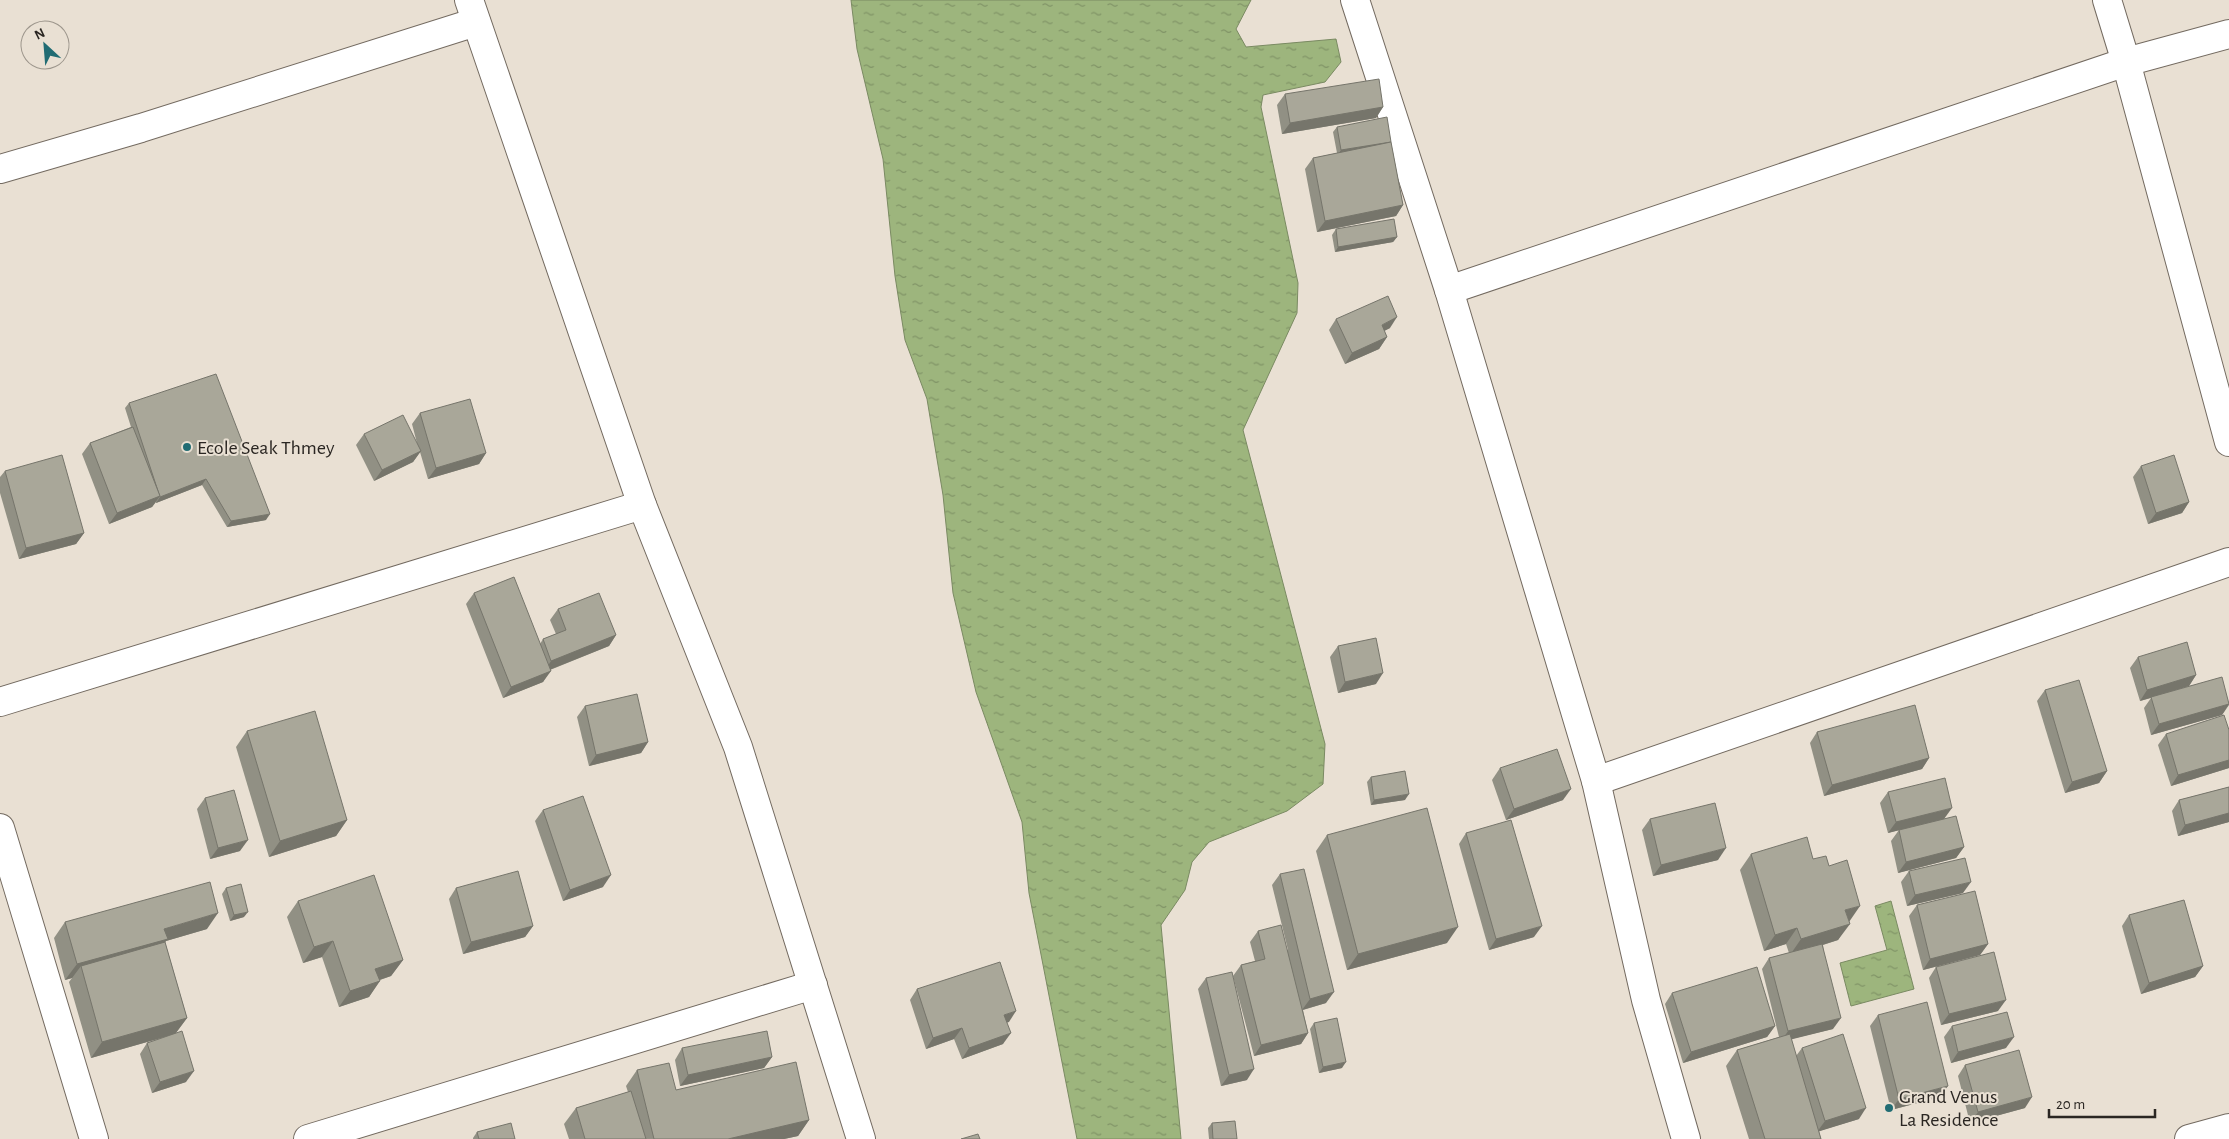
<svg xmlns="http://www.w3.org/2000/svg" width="2229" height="1139" viewBox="0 0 2229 1139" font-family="'Alegreya Sans',sans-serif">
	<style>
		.water { fill: url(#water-ripples); stroke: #7a8a62 }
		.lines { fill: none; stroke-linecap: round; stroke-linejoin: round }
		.minor-casing { stroke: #736a60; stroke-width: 30 }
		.minor { stroke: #fff; stroke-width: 28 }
		.wall { fill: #919084 }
		.shaded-wall { fill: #76756b }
		.building { fill: #a9a799; stroke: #76756b }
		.poi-dot { fill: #216c73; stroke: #e9e0d3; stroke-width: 2 }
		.labels { text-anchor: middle; stroke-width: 4; stroke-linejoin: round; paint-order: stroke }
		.poi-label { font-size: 20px; fill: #2a2622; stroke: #e9e0d3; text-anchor: start }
	</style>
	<defs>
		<pattern id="water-ripples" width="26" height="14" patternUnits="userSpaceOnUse" patternTransform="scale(1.25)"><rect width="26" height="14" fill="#9db57d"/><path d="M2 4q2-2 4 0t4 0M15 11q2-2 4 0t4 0" fill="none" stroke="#809366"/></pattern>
	</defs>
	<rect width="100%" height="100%" fill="#e9e0d3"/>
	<!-- water -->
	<g class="water">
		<path d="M851 0H1251L1236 29 1246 47 1336 39 1341 62 1325 82 1263 95 1261 107 1298 283 1297 313 1243 430 1325 744 1323 784 1287 811 1209 842 1192 862 1185 890 1161 925 1181 1139H1077L1029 893 1022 822 976 692 953 593 943 495 927 399 905 340 895 276 883 159 857 49Z"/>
		<path d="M1891 901 1914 989 1851 1006 1840 963 1887 950 1875 906Z"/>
	</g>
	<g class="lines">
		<!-- minor casing -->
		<g class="minor-casing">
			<g id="minor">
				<path d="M469 0 642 505 738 747 861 1139"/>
				<path d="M1355 0 1449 290 1596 781 1646 1000 1686 1139"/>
				<path d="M2107 0 2126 62 2229 442"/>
				<path d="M0 169 141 128 476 22"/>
				<path d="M1449 290 2126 62 2229 34"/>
				<path d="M0 702 642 505"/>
				<path d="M1596 781 2229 562"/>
				<path d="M0 828 94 1139"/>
				<path d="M308 1139 813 985"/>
				<path d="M2189 1139 2229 1128"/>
			</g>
		</g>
		<!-- minor -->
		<use href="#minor" class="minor"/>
	</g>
	<!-- wall -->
	<g class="wall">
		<path d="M1285 94 1383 107 1376 118 1282 134 1277 105Z"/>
		<path d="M1337 127 1391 142 1403 205 1396 216 1317 232 1305 169 1313 158 1337 153 1333 132Z"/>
		<path d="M1336 229 1397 237 1393 242 1335 252 1332 235Z"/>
		<path d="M1336 319 1390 328 1384 331 1387 337 1379 349 1345 364 1329 330Z"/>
		<path d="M129 403 266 520 227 527 202 485 156 503V502L152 507 109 524 82 454 90 443 131 427 125 408Z"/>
		<path d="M420 413 486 453 479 464 428 479 420 452 413 462 374 481 356 445 364 434 418 447 412 424Z"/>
		<path d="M2141 466 2189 502 2182 513 2148 524 2133 477Z"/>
		<path d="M5 471 84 533 76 544 19 559 0 493V477Z"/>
		<path d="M474 593 540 644 543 639 556 634 550 620 558 609 616 635 609 646 550 670 543 682 503 698 466 604Z"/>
		<path d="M1338 646 1376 684 1338 693 1330 657Z"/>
		<path d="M2138 657 2196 675 2189 686 2168 693 2229 702V705L2222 715 2151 735 2144 708 2151 698 2140 701 2130 668Z"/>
		<path d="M2045 690 2107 771 2099 783 2065 793 2037 701Z"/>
		<path d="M585 706 648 742 641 753 589 766 577 717Z"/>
		<path d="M2229 730V768L2171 786 2158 745 2166 734Z"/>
		<path d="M247 731 347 820 336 836 269 857 236 747Z"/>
		<path d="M1817 732 1929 758 1922 769 1824 796 1810 743Z"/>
		<path d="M1500 768 1563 800 1506 820 1492 780Z"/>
		<path d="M1371 777 1405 800 1371 805 1367 782Z"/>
		<path d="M2229 787V822L2178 836 2172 811 2179 800Z"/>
		<path d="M1888 792 1945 819 1964 847 1956 858 1898 873 1891 841 1899 830 1888 833 1880 803Z"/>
		<path d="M205 798 240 851 210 859 197 809Z"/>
		<path d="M543 810 603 887 563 901 535 821Z"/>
		<path d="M1650 819 1718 860 1653 876 1642 830Z"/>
		<path d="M1466 833 1534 937 1489 950 1459 844Z"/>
		<path d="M1327 835 1447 943 1347 970 1316 851Z"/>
		<path d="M1751 854 1813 859 1849 922 1838 940 1823 945 1833 1029 1791 1039 1796 1056 1802 1048 1859 1119 1819 1131 1821 1139H1749L1726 1066 1737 1050 1779 1037 1762 969 1769 958 1789 953 1786 944 1764 951 1740 870Z"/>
		<path d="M1909 871 1963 893 1907 906 1901 882Z"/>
		<path d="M1280 874 1326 1003 1303 1010 1308 1033 1301 1044 1254 1056 1233 976 1241 965 1255 961 1250 942 1258 931 1288 950 1272 885Z"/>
		<path d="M226 888 244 917 230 921 222 894Z"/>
		<path d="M456 888 533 926 525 937 463 954 449 899Z"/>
		<path d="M298 901 403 960 391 976 380 980 369 997 339 1007 322 957 303 963 287 917Z"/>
		<path d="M1917 905 1988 944 1980 955 1923 970 1909 916Z"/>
		<path d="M2129 915 2203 966 2195 977 2141 994 2122 926Z"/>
		<path d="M65 922 207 929 166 941 165 942 187 1018 176 1033 186 1082 152 1093 140 1054 147 1043 168 1036 91 1058 69 982 72 978 65 980 54 938Z"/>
		<path d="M1936 967 1998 1011 1941 1025 1929 978Z"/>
		<path d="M1206 978 1247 1080 1221 1086 1198 989Z"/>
		<path d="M917 989 1009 1022H1007L1003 1044 962 1059 954 1039 926 1049 910 1000Z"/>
		<path d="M1672 993 1775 1026 1767 1037 1683 1063 1665 1004Z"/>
		<path d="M1878 1015 1940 1097 1891 1110 1870 1026Z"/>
		<path d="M1314 1023 1342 1068 1319 1073 1310 1029Z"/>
		<path d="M1952 1026 2006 1048 1951 1063 1944 1037Z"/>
		<path d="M682 1048 772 1057 764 1068 680 1086 675 1060Z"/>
		<path d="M1965 1065 2025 1108 1970 1123 1958 1076Z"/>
		<path d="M637 1070 676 1090 809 1120 798 1136 784 1139H569L564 1124 576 1108 628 1092 626 1086Z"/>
		<path d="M1212 1123 1237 1139H1209L1208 1128Z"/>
		<path d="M477 1132 515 1139H473V1138Z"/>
	</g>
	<!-- shaded-wall -->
	<g class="shaded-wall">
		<path d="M1383 107 1376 118 1282 134 1290 123Z"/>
		<path d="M1391 142 1337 156 1341 150Z"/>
		<path d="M1403 205 1396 216 1317 232 1325 221Z"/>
		<path d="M1397 237 1393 242 1335 252 1338 247Z"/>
		<path d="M1397 317 1390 328 1374 336 1382 325Z"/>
		<path d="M1387 337 1379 349 1345 364 1352 353Z"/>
		<path d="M421 451 413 462 374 481 382 470Z"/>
		<path d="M486 453 479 464 428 479 436 468Z"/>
		<path d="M206 479 202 485 156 503 160 497Z"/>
		<path d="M160 496 152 507 109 524 117 513Z"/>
		<path d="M2189 502 2182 513 2148 524 2156 513Z"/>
		<path d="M270 514 266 520 227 527 231 521Z"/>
		<path d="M84 533 76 544 19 559 26 548Z"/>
		<path d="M616 635 609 646 544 672 551 661Z"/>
		<path d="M551 671 543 682 503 698 511 687Z"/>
		<path d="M1383 673 1376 684 1338 693 1345 682Z"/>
		<path d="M2196 675 2189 686 2140 701 2147 690Z"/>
		<path d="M2229 704 2222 715 2151 735 2159 724Z"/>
		<path d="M648 742 641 753 589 766 596 755Z"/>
		<path d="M1929 758 1922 769 1824 796 1832 785Z"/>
		<path d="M2229 760V768L2171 786 2178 775Z"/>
		<path d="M2107 771 2099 783 2065 793 2072 782Z"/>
		<path d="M1571 789 1563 800 1506 820 1514 809Z"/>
		<path d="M1409 794 1405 800 1371 805 1374 800Z"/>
		<path d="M1952 808 1944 819 1888 833 1896 822Z"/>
		<path d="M2229 813V822L2178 836 2185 825Z"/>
		<path d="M347 820 336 836 269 857 280 841Z"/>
		<path d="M248 840 240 851 210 859 218 848Z"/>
		<path d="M1964 847 1956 858 1898 873 1906 862Z"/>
		<path d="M1726 848 1718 860 1653 876 1661 865Z"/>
		<path d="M611 875 603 887 563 901 570 890Z"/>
		<path d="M1971 882 1963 893 1907 906 1915 895Z"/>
		<path d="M1860 906 1849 922 1845 910Z"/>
		<path d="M248 912 244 917 230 921 234 915Z"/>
		<path d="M218 913 207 929 166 941 156 955 81 966 72 978 65 980 77 964 164 929Z"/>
		<path d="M1850 924 1838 940 1790 955 1801 939Z"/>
		<path d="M533 926 525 937 463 954 471 942Z"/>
		<path d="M1542 926 1534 937 1489 950 1496 939Z"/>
		<path d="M1458 927 1447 943 1347 970 1358 954Z"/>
		<path d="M1797 928 1786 944 1764 951 1775 935Z"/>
		<path d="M333 941 322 957 303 963 314 947Z"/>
		<path d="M1988 944 1980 955 1923 970 1930 959Z"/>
		<path d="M403 960 391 976 364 985 375 969Z"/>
		<path d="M2203 966 2195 977 2141 994 2149 983Z"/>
		<path d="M380 981 369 997 339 1007 350 991Z"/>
		<path d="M1334 992 1326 1003 1302 1010 1310 999Z"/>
		<path d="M2006 1000 1998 1011 1941 1025 1949 1014Z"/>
		<path d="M1016 1011 1009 1022 997 1026 1004 1015Z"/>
		<path d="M187 1018 175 1034 91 1058 102 1042Z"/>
		<path d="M1841 1018 1833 1029 1781 1042 1788 1031Z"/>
		<path d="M1775 1026 1767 1037 1683 1063 1691 1052Z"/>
		<path d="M962 1028 954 1039 926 1049 933 1038Z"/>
		<path d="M1011 1033 1003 1044 962 1059 969 1048Z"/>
		<path d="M1308 1033 1301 1044 1254 1056 1261 1045Z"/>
		<path d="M2014 1037 2006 1048 1951 1063 1958 1052Z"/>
		<path d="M772 1057 764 1068 680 1086 688 1075Z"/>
		<path d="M1346 1062 1342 1068 1319 1073 1323 1067Z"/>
		<path d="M1254 1069 1247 1080 1221 1086 1229 1075Z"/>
		<path d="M194 1071 186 1082 152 1093 160 1082Z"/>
		<path d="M1948 1086 1940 1097 1891 1110 1899 1099Z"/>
		<path d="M2032 1097 2025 1108 1970 1123 1978 1112Z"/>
		<path d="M1866 1108 1859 1119 1817 1132 1825 1121Z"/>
		<path d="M809 1120 798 1136 784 1139H728Z"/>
	</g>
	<!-- building -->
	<g class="building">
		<path d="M1379 79 1383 107 1290 123 1285 94Z"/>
		<path d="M1387 117 1391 142 1341 150 1337 127Z"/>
		<path d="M1391 142 1403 205 1325 221 1313 158Z"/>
		<path d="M1394 219 1397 237 1338 247 1336 229Z"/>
		<path d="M1388 296 1397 317 1382 325 1387 337 1352 353 1336 319Z"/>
		<path d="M216 374 270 514 231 521 206 479 160 497 129 403Z"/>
		<path d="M470 399 486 453 436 468 420 413Z"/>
		<path d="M403 415 421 451 382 470 364 434Z"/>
		<path d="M133 427 160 496 117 513 90 443Z"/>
		<path d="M62 455 84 533 26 548 5 471Z"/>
		<path d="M2174 455 2189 502 2156 513 2141 466Z"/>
		<path d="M514 577 551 671 511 687 474 593Z"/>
		<path d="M599 593 616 635 551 661 543 639 566 630 558 609Z"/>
		<path d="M1376 638 1383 673 1345 682 1338 646Z"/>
		<path d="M2187 642 2196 675 2147 690 2138 657Z"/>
		<path d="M2222 677 2229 704 2159 724 2151 697Z"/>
		<path d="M2079 680 2107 771 2072 782 2045 690Z"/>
		<path d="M637 694 648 742 596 755 585 706Z"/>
		<path d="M1915 705 1929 758 1832 785 1817 732Z"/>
		<path d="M315 711 347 820 280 841 247 731Z"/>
		<path d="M2224 715 2229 730V760L2178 775 2166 734Z"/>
		<path d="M1557 749 1571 789 1514 809 1500 768Z"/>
		<path d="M1405 771 1409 794 1374 800 1371 777Z"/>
		<path d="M1945 778 1952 808 1896 822 1888 792Z"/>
		<path d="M2229 787V813L2185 825 2179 800Z"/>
		<path d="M234 790 248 840 218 848 205 798Z"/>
		<path d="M583 796 611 875 570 890 543 810Z"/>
		<path d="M1715 803 1726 848 1661 865 1650 819Z"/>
		<path d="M1427 808 1458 927 1358 954 1327 835Z"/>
		<path d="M1956 816 1964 847 1906 862 1899 830Z"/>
		<path d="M1511 820 1542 926 1496 939 1466 833Z"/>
		<path d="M1807 837 1813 859 1826 856 1829 866 1847 860 1860 906 1845 910 1850 924 1801 939 1797 928 1775 935 1751 854Z"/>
		<path d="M1965 858 1971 882 1915 895 1909 871Z"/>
		<path d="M1304 869 1334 992 1310 999 1280 874Z"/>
		<path d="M518 871 533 926 471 942 456 888Z"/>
		<path d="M374 875 403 960 375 969 380 981 350 991 333 941 314 947 298 901Z"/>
		<path d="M210 882 218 913 164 929 168 939 77 964 65 922Z"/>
		<path d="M241 884 248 912 234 915 226 888Z"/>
		<path d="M1975 891 1988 944 1930 959 1917 905Z"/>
		<path d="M2184 900 2203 966 2149 983 2129 915Z"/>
		<path d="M1281 925 1308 1033 1261 1045 1241 965 1265 959 1258 931Z"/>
		<path d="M165 942 187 1018 102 1042 81 966Z"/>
		<path d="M1822 944 1841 1018 1788 1031 1769 958Z"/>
		<path d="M1994 952 2006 1000 1949 1014 1936 967Z"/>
		<path d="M1000 962 1016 1011 1004 1015 1011 1033 969 1048 962 1028 933 1038 917 989Z"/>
		<path d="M1757 967 1775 1026 1691 1052 1672 993Z"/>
		<path d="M1232 972 1254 1069 1229 1075 1206 978Z"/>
		<path d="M1927 1002 1948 1086 1899 1099 1878 1015Z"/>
		<path d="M2007 1012 2014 1037 1958 1052 1952 1026Z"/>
		<path d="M1337 1018 1346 1062 1323 1067 1314 1023Z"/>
		<path d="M182 1031 194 1071 160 1082 147 1043Z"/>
		<path d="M767 1031 772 1057 688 1075 682 1048Z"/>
		<path d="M1790 1034 1821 1139H1765L1737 1050Z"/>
		<path d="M1843 1034 1866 1108 1825 1121 1802 1048Z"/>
		<path d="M2019 1050 2032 1097 1978 1112 1965 1065Z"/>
		<path d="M796 1062 809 1120 728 1139H654L637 1070 669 1063 676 1090Z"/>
		<path d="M631 1091 646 1139H585L576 1108Z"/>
		<path d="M1235 1121 1237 1139H1213L1212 1123Z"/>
		<path d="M511 1123 515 1139H479L477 1132Z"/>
		<path d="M978 1134 980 1139H961Z"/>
	</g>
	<!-- markers -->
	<g class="poi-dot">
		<circle cx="187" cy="447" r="5"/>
		<circle cx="1889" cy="1108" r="5"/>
	</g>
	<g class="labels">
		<!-- poi labels -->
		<g class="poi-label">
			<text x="197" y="454">Ecole Seak Thmey</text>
			<text x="1899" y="1103">Grand Venus<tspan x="1899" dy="23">La Residence</tspan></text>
		</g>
	</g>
	<!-- north arrow -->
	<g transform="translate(45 45) rotate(334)"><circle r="24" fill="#e9e0d3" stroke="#9d968c"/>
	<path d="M0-4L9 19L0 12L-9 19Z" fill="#216c73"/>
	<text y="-8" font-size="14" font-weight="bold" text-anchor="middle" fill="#2a2622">N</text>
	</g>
	<!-- scale -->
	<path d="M2049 1109v8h106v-8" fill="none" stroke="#2a2622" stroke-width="2.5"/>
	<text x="2056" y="1109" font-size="15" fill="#2a2622" stroke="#e9e0d3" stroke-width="4" paint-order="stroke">20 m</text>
</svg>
